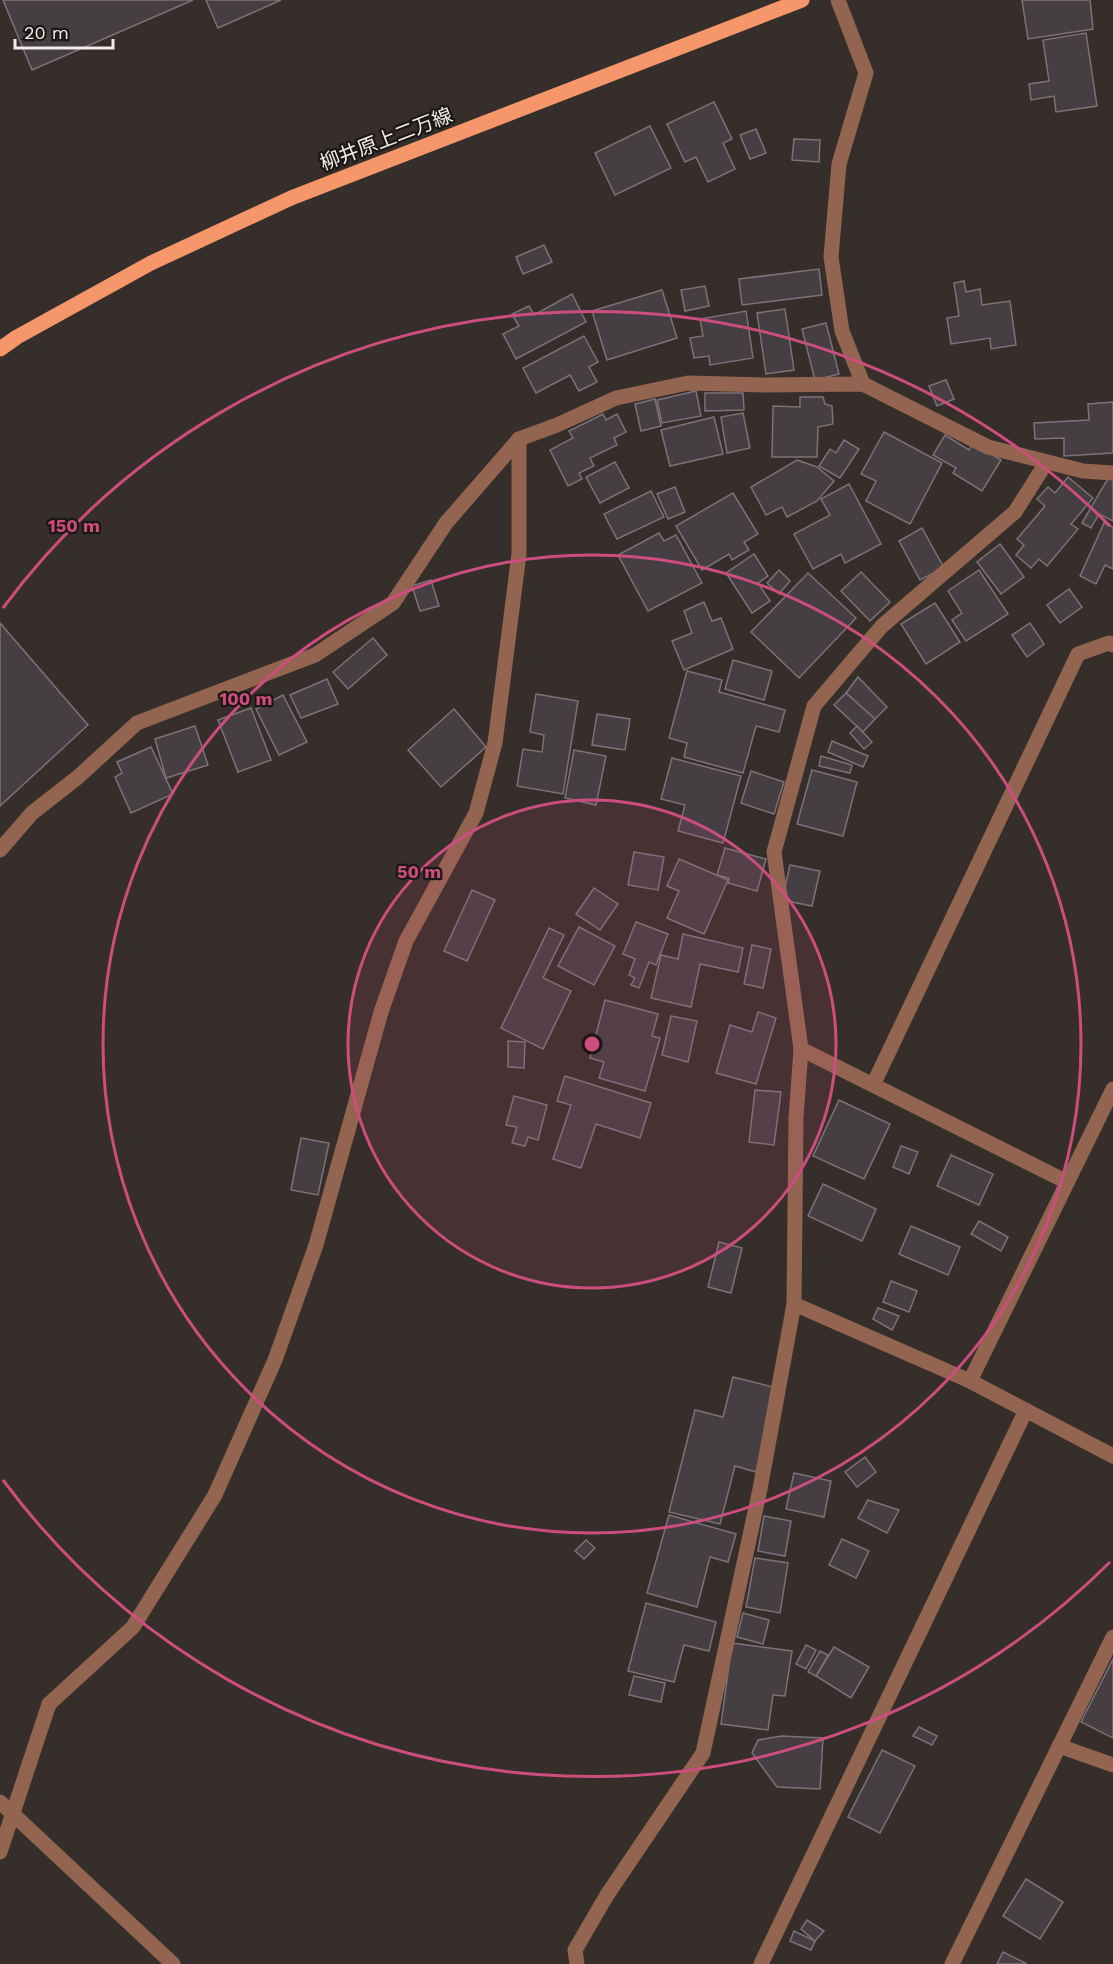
<svg xmlns="http://www.w3.org/2000/svg" width="1113" height="1964" viewBox="0 0 1113 1964" font-family="'Work Sans','Noto Sans JP',sans-serif">
	<style>
		.building { fill: #453e43; stroke: #7c7379; stroke-width: 1.5 }
		.lines { fill: none; stroke-linecap: round; stroke-linejoin: round }
		.minor { stroke: #936550; stroke-width: 15 }
		.major { stroke: #f5966b; stroke-width: 15 }
		.minor-bridge { stroke: #936550; stroke-width: 15 }
		.ring { fill: none; stroke: #ce4d7f; stroke-width: 3 }
		.labels { text-anchor: middle; stroke-width: 4.5; stroke-linejoin: round; paint-order: stroke }
		.street-label { font-size: 20px; fill: #f2edea; stroke: #1b1715 }
		.centre { fill: #ce4d7f; stroke: #1b1715; stroke-width: 3 }
		.ring-label { font-size: 18px; text-anchor: middle; font-weight: bold; fill: #ce4d7f; stroke: #1b1715; stroke-width: 4.5; stroke-linejoin: round; paint-order: stroke }
	</style>
	<rect width="100%" height="100%" fill="#362e2a"/>
	<!-- building -->
	<g class="building">
		<path d="M3 0H193L32 70Z"/>
		<path d="M206 0H281L218 28Z"/>
		<path d="M1022 0H1090L1093 29 1028 39Z"/>
		<path d="M1086 33 1097 106 1056 112 1054 96 1031 100 1029 84 1049 81 1043 40Z"/>
		<path d="M714 102 732 139 723 143 735 169 708 182 696 157 685 162 667 124Z"/>
		<path d="M650 126 671 168 615 195 595 153Z"/>
		<path d="M756 129 766 153 750 159 740 135Z"/>
		<path d="M794 139 820 140 819 162 792 160Z"/>
		<path d="M544 245 552 262 523 274 516 257Z"/>
		<path d="M819 269 822 295 742 305 739 279Z"/>
		<path d="M964 281 966 292 980 289 982 305 1010 301 1016 345 991 349 990 338 951 344 947 318 959 316 954 283Z"/>
		<path d="M705 286 709 306 685 311 681 290Z"/>
		<path d="M662 290 677 338 607 360 592 311Z"/>
		<path d="M572 294 586 322 516 359 503 334 519 326 512 314 529 306 534 315Z"/>
		<path d="M785 309 794 370 766 374 757 313Z"/>
		<path d="M746 311 753 358 710 365 709 356 694 358 690 338 703 336 700 319Z"/>
		<path d="M826 323 839 374 815 380 802 329Z"/>
		<path d="M584 336 598 362 589 367 597 382 579 391 570 375 536 393 523 368Z"/>
		<path d="M946 380 954 399 937 406 929 386Z"/>
		<path d="M696 391 701 416 662 423 657 400Z"/>
		<path d="M705 393H743L744 410 705 411Z"/>
		<path d="M800 397H823L825 404 832 406 833 424 818 427 817 457H772L773 406 800 407Z"/>
		<path d="M655 399 661 426 641 431 635 404Z"/>
		<path d="M1113 402V453L1064 456V438L1035 439 1034 423 1089 420 1088 404Z"/>
		<path d="M743 413 750 448 727 453 721 417Z"/>
		<path d="M603 414 606 420 617 414 626 432 614 438 617 445 590 458 594 466 579 473 582 479 568 486 550 450 573 438 569 431Z"/>
		<path d="M714 417 723 454 670 466 661 430Z"/>
		<path d="M884 432 942 463 910 524 866 501 876 481 861 474Z"/>
		<path d="M945 435 969 450 973 443 1001 460 982 491 953 473 956 468 933 455Z"/>
		<path d="M844 440 859 449 840 478 819 466 830 449 836 453Z"/>
		<path d="M797 460 817 467 834 481 817 501 787 517 782 507 766 515 751 487Z"/>
		<path d="M615 462 629 488 600 503 586 477Z"/>
		<path d="M1110 475 1113 477V521L1099 514 1091 528 1082 523Z"/>
		<path d="M1068 477 1093 498 1071 524 1078 529 1047 566 1039 559 1031 568 1016 555 1024 545 1017 539 1045 506 1037 499 1048 487 1055 493Z"/>
		<path d="M849 484 881 544 845 563 841 554 813 569 794 534 830 515 821 499Z"/>
		<path d="M675 487 685 512 668 519 657 494Z"/>
		<path d="M651 491 664 517 617 539 604 514Z"/>
		<path d="M733 493 758 534 744 542 749 550 732 560 729 554 702 570 676 526Z"/>
		<path d="M1104 523 1113 527V569L1105 565 1096 584 1080 576Z"/>
		<path d="M922 528 944 568 920 580 899 541Z"/>
		<path d="M659 533 664 541 676 535 702 583 648 611 618 555Z"/>
		<path d="M1000 544 1024 577 1001 594 977 562Z"/>
		<path d="M754 554 768 576 758 583 770 601 752 613 726 573Z"/>
		<path d="M779 570 790 581 779 594 767 583Z"/>
		<path d="M979 570 1008 614 966 641 952 620 962 613 948 591Z"/>
		<path d="M861 572 890 602 870 621 841 591Z"/>
		<path d="M808 573 856 618 799 678 751 632Z"/>
		<path d="M431 580 439 606 420 611 412 586Z"/>
		<path d="M1069 589 1082 607 1060 623 1047 605Z"/>
		<path d="M704 602 712 621 721 618 733 649 684 670 672 641 692 633 684 611Z"/>
		<path d="M935 603 960 642 926 664 901 624Z"/>
		<path d="M0 623 88 725 0 806Z"/>
		<path d="M1030 623 1044 644 1027 657 1012 635Z"/>
		<path d="M373 638 387 655 348 689 333 672Z"/>
		<path d="M733 660 772 671 764 700 725 689Z"/>
		<path d="M687 671 722 680 719 692 785 710 779 732 756 726 743 773 684 757 687 743 669 738Z"/>
		<path d="M858 677 887 707 875 719 846 693Z"/>
		<path d="M327 679 338 704 301 718 290 695Z"/>
		<path d="M846 693 875 719 863 732 834 705Z"/>
		<path d="M536 694 578 701 563 794 517 786 523 749 542 752 544 735 530 732Z"/>
		<path d="M283 695 307 742 279 755 256 709Z"/>
		<path d="M251 708 271 760 238 772 218 720Z"/>
		<path d="M454 709 486 747 441 787 408 750Z"/>
		<path d="M597 714 630 719 625 750 592 745Z"/>
		<path d="M195 726 208 765 166 778 155 739Z"/>
		<path d="M857 726 872 742 864 749 850 733Z"/>
		<path d="M832 741 868 756 863 767 828 752Z"/>
		<path d="M151 747 173 794 131 813 115 777 122 773 117 762Z"/>
		<path d="M574 750 606 756 596 805 565 798Z"/>
		<path d="M821 756 852 765 850 773 819 766Z"/>
		<path d="M672 758 741 776 723 843 678 831 685 805 661 799Z"/>
		<path d="M812 770 857 782 843 836 797 824Z"/>
		<path d="M751 771 784 782 774 814 741 803Z"/>
		<path d="M725 848 766 859 757 891 728 883 729 878 717 875Z"/>
		<path d="M634 852 664 857 658 890 628 885Z"/>
		<path d="M679 859 728 880 704 934 667 918 679 891 667 886Z"/>
		<path d="M790 865 820 871 812 906 782 900Z"/>
		<path d="M594 888 618 904 600 930 576 914Z"/>
		<path d="M472 890 495 900 467 961 444 951Z"/>
		<path d="M636 922 668 934 656 965 649 962 639 988 631 985 635 978 629 975 635 959 623 954Z"/>
		<path d="M579 927 615 946 594 985 558 966Z"/>
		<path d="M549 928 564 935 543 978 571 991 543 1049 501 1028Z"/>
		<path d="M683 934 743 948 738 972 700 964 691 1007 651 998 661 955 678 959Z"/>
		<path d="M752 945 771 949 763 988 744 984Z"/>
		<path d="M605 1000 658 1014 652 1036 660 1038 645 1091 599 1078 604 1062 590 1058Z"/>
		<path d="M758 1012 776 1018 756 1084 716 1073 730 1025 752 1032Z"/>
		<path d="M671 1016 697 1021 688 1062 662 1055Z"/>
		<path d="M508 1041 525 1042 524 1068 508 1067Z"/>
		<path d="M565 1076 651 1103 640 1138 596 1124 581 1168 553 1159 571 1105 557 1101Z"/>
		<path d="M755 1090 781 1092 774 1145 749 1142Z"/>
		<path d="M514 1096 547 1105 538 1140 528 1137 525 1146 512 1143 517 1127 506 1125Z"/>
		<path d="M839 1100 890 1124 864 1179 813 1156Z"/>
		<path d="M301 1138 329 1143 318 1195 291 1190Z"/>
		<path d="M901 1146 918 1152 909 1174 893 1167Z"/>
		<path d="M951 1155 993 1174 979 1205 937 1186Z"/>
		<path d="M823 1184 876 1209 862 1241 808 1216Z"/>
		<path d="M979 1221 1008 1237 1001 1251 971 1234Z"/>
		<path d="M911 1226 960 1247 948 1275 899 1254Z"/>
		<path d="M719 1242 742 1248 731 1293 708 1287Z"/>
		<path d="M891 1281 917 1291 909 1312 883 1302Z"/>
		<path d="M878 1308 899 1316 892 1330 873 1319Z"/>
		<path d="M733 1377 777 1388 756 1472 735 1466 720 1524 669 1512 695 1410 723 1417Z"/>
		<path d="M865 1457 876 1472 857 1487 845 1472Z"/>
		<path d="M794 1473 831 1481 824 1517 786 1509Z"/>
		<path d="M868 1500 899 1510 887 1533 858 1518Z"/>
		<path d="M669 1515 736 1534 728 1562 710 1557 697 1607 647 1593Z"/>
		<path d="M764 1516 791 1521 785 1556 758 1551Z"/>
		<path d="M842 1539 869 1551 856 1578 829 1565Z"/>
		<path d="M586 1540 595 1548 584 1559 575 1551Z"/>
		<path d="M755 1558 788 1563 780 1613 746 1607Z"/>
		<path d="M646 1603 716 1622 709 1651 684 1645 674 1682 628 1671Z"/>
		<path d="M743 1613 769 1620 763 1644 737 1637Z"/>
		<path d="M732 1643 792 1651 785 1696 773 1695 768 1730 721 1724Z"/>
		<path d="M806 1645 816 1650 806 1669 796 1664Z"/>
		<path d="M834 1647 869 1667 851 1698 816 1676Z"/>
		<path d="M820 1651 828 1655 816 1676 808 1672Z"/>
		<path d="M1113 1659V1738L1081 1722Z"/>
		<path d="M634 1676 665 1683 661 1702 629 1695Z"/>
		<path d="M919 1727 937 1736 932 1745 913 1736Z"/>
		<path d="M782 1736 823 1738 820 1789 777 1787 752 1753 758 1740Z"/>
		<path d="M882 1750 915 1766 880 1833 848 1817Z"/>
		<path d="M1026 1879 1063 1902 1040 1939 1003 1916Z"/>
		<path d="M807 1920 824 1931 815 1941 801 1929Z"/>
		<path d="M794 1931 815 1941 811 1950 790 1941Z"/>
		<path d="M1003 1952 1027 1964H997Z"/>
	</g>
	<g class="lines">
		<!-- minor -->
		<g class="minor">
			<path d="M838 0 866 73 839 164 831 257 842 331 863 384"/>
			<path d="M0 850 32 813 78 777 137 723 315 655 393 603 446 523 519 439 557 425 616 398 688 383 764 385 863 384 988 447 1083 471 1113 473"/>
			<path d="M801 1049 1067 1182"/>
			<path d="M873 1085 1078 654 1109 643 1113 645"/>
			<path d="M794 1304 970 1381 1113 1456"/>
			<path d="M970 1381 1113 1089"/>
			<path d="M49 1704 133 1627 215 1495 275 1360 316 1245 381 1012 406 941 476 813 495 743 519 554V439"/>
			<path d="M1059 1746 1113 1765"/>
			<path d="M0 1802 173 1964"/>
			<path d="M577 1964 575 1950 607 1895 703 1753 760 1489 794 1304 796 1118 801 1049 774 852 814 706 882 626 1015 512 1046 463"/>
			<path d="M761 1964 1026 1410"/>
			<path d="M952 1964 1113 1637"/>
		</g>
		<!-- major -->
		<path class="major" d="M0 349 17 337 151 263 291 198 802 0"/>
		<!-- minor-bridge -->
		<path class="minor-bridge" d="M0 1852 49 1704"/>
	</g>
	<!-- distance rings -->
	<circle cx="592" cy="1044" r="244" fill="#ce4d7f" fill-opacity=".12"/>
	<g class="ring">
		<circle cx="592" cy="1044" r="244"/>
		<circle cx="592" cy="1044" r="489"/>
		<path d="M1110 1562A733 733 0 0 1 3 1480M3 608A733 733 0 0 1 1110 526"/>
	</g>
	<g class="labels">
		<!-- street labels -->
		<g class="street-label">
			<text transform="translate(386 139) rotate(-21)" y="7">柳井原上二万線</text>
		</g>
	</g>
	<circle cx="592" cy="1044" r="9" class="centre"/>
	<g class="ring-label">
		<text x="74" y="532">150 m</text>
		<text x="246" y="705">100 m</text>
		<text x="419" y="878">50 m</text>
	</g>
	<!-- scale -->
	<path d="M15 39v9h98v-9" fill="none" stroke="#f2edea" stroke-width="3"/>
	<text x="24" y="39" font-size="18" fill="#f2edea" stroke="#1b1715" stroke-width="4.5" paint-order="stroke">20 m</text>
</svg>
